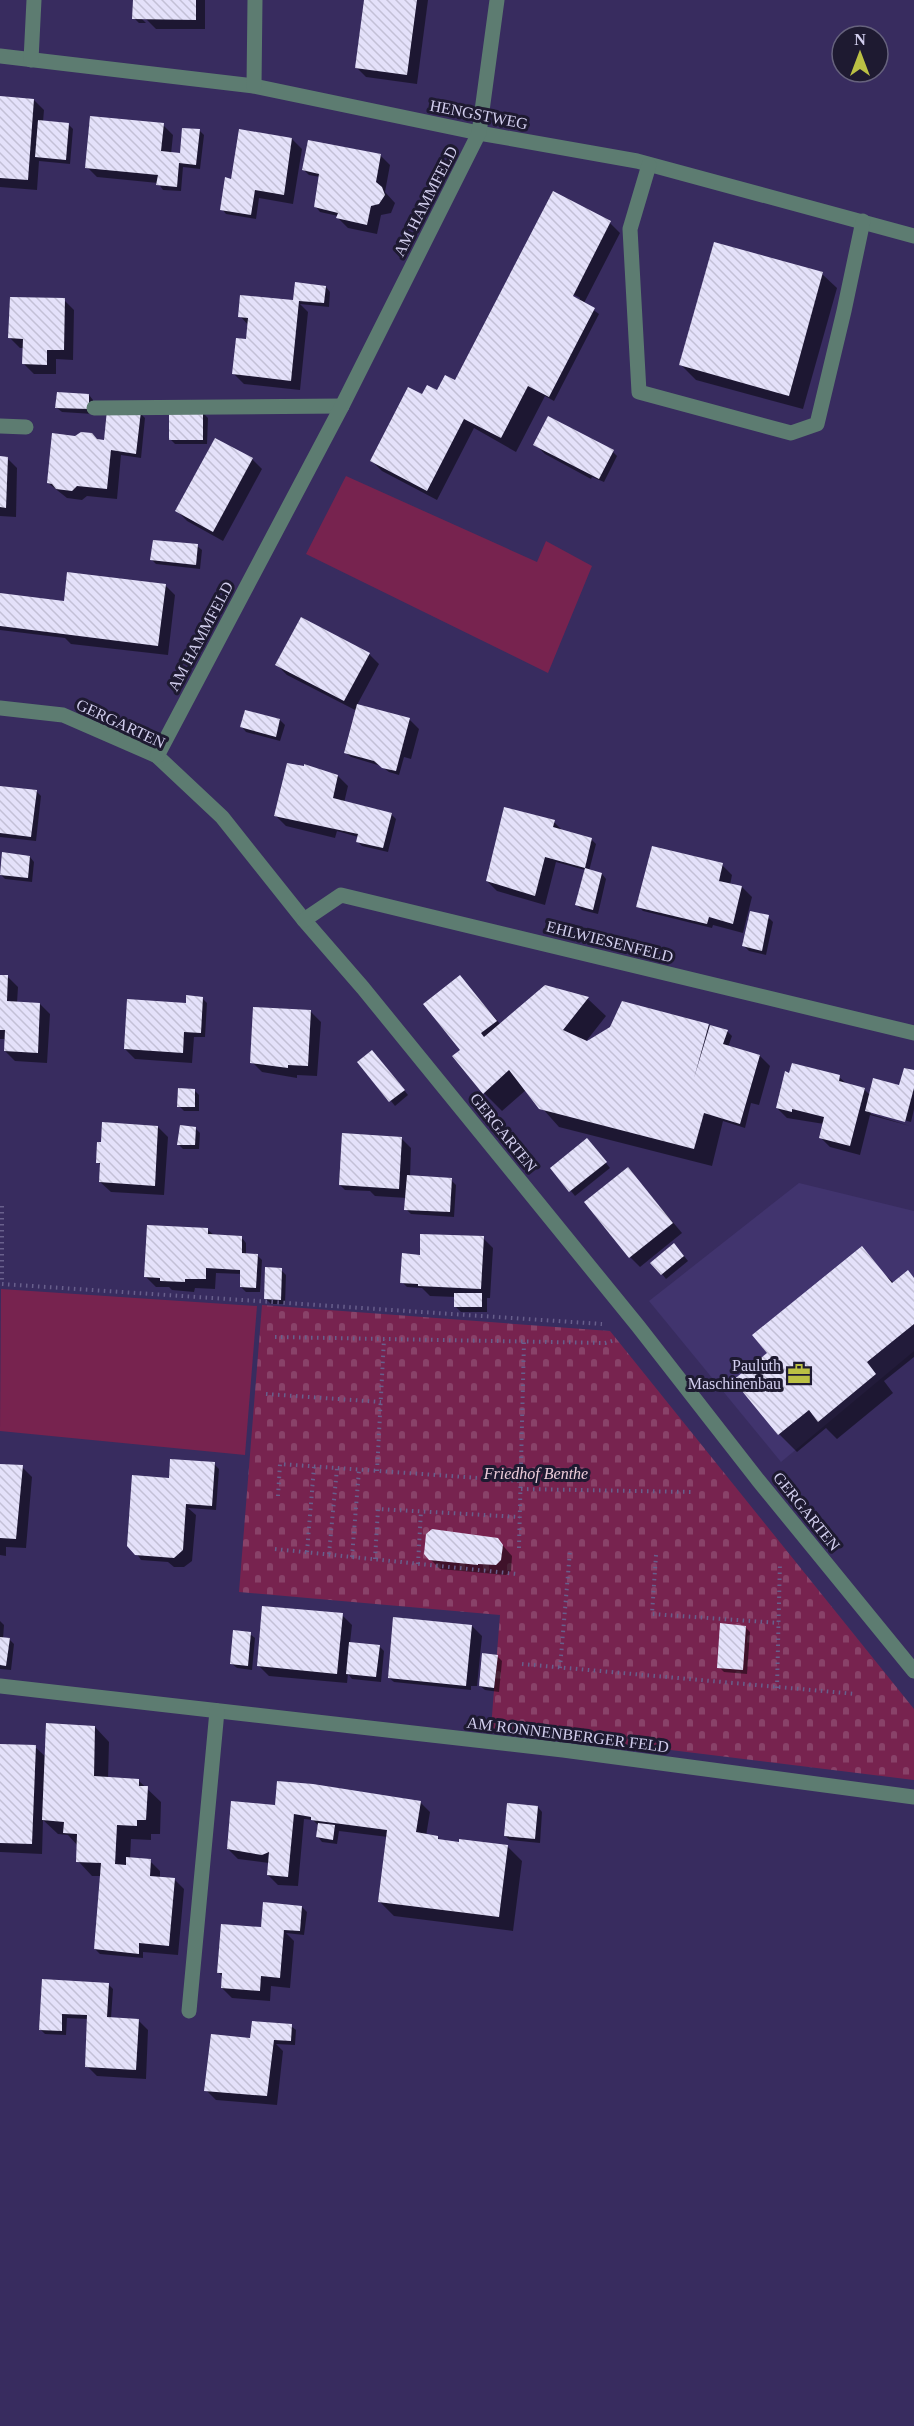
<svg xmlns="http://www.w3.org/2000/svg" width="914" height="2426" viewBox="0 0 914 2426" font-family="Georgia,serif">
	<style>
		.built { fill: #41346e }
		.green { fill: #77234f }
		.cemetery { fill: url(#cemetery-stones) }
		.shadow { fill: #0007; fill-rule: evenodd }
		.building { fill: url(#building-back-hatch) }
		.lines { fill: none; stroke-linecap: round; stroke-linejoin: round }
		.path { stroke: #685f8c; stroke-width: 4; stroke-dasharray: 1.5 4.5; stroke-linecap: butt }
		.minor { stroke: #5d7c71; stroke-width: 15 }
		.labels { text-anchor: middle; stroke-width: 6; stroke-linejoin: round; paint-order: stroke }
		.street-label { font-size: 16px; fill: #d2ceee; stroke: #1e1a31 }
		.poi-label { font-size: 16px; fill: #d2ceee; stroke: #1e1a31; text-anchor: end }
		.park-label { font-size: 16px; font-style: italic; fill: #edcdda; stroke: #1e1a31 }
	</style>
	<defs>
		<pattern id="cemetery-stones" width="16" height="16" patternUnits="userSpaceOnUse" patternTransform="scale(1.5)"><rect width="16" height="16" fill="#77234f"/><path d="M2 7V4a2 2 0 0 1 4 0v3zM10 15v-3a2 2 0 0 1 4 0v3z" fill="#894269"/></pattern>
		<pattern id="building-back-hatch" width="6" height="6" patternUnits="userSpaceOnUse" patternTransform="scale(1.5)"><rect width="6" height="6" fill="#e4e1fa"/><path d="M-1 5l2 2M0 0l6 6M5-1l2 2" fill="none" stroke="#c3c0d6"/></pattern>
	</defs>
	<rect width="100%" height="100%" fill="#382c5f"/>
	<!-- built -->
	<path class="built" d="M799 1183 914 1211V1351L781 1462 649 1301Z"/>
	<!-- green -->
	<g class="green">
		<path d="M346 476 537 562 546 541 592 566 548 673 306 554Z"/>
		<path d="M1 1289 257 1306 245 1455 0 1431Z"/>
	</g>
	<!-- cemetery -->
	<path class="cemetery" d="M262 1305 610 1331 914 1709V1780L491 1728 500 1615 239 1592Z"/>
	<!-- shadow -->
	<g class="shadow">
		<path d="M134 0H205V29H156L140 13 138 15 146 23H139L134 18Z"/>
		<path d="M366 0H428L417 84 366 77 356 67Z"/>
		<path d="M0 97 34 100 44 110 43 122 69 125 73 129 70 164 39 161 37 190 0 187Z"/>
		<path d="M163 125 173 135 171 154 181 155 199 130 204 135 200 169 183 167 181 191 163 190 158 183 97 177 87 167Z"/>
		<path d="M292 139 302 149 293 204 259 198 256 219 226 214 222 209 230 180Z"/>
		<path d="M380 155 390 165 385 192 395 203 391 213 381 215 377 234 348 228 338 218V216L320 212 316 207 320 177 309 175 304 170Z"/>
		<path d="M554 193 610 223 620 233 584 303 599 314 554 401 545 396 516 452 474 428 437 500 382 471 372 461 438 392 455 382ZM527 270 580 298 579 300Z"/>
		<path d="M822 274 837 288 803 409 696 380 681 365Z"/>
		<path d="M326 287 330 292 329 307 300 304 308 312 300 390 244 384 234 374 247 341 249 326 240 316 297 302 295 299Z"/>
		<path d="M64 300 74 310 73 360 56 359V374H34L24 364V348H20L10 338Z"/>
		<path d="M89 395 93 400V414L62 412 57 408Z"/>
		<path d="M140 413 145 418 141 458 121 455 117 499 87 496 82 500 67 498 48 483 76 437 106 441Z"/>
		<path d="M203 413 208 418 207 444H175L170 439Z"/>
		<path d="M535 444 613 452 617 456 604 482 592 477 591 479 545 454Z"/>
		<path d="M0 458H7L17 468 16 517 0 516Z"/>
		<path d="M252 459 262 469 223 541 187 521 177 511Z"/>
		<path d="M197 546 202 550 200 569 156 564 151 559Z"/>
		<path d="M165 585 175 595 168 655 71 644 65 638 0 630V595L65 602Z"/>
		<path d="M369 654 379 664 357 705 409 719 419 729 411 759 404 757 399 775 389 772 381 766 351 757 346 753 357 711 287 675 277 665Z"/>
		<path d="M246 711 280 720 285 725 280 741 246 732 242 727Z"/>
		<path d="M338 776 348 786 344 803 391 814 396 819 388 852 362 846 357 841 358 837 337 831 335 838 286 826 276 816Z"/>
		<path d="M0 788 37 792 41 796 36 841 0 837Z"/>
		<path d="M554 822 564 832 591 839 596 844 589 871 602 874 606 879 598 914 582 910 577 905 585 870 556 862 545 905 497 891 487 881Z"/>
		<path d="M30 857 34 862 32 882 5 879 1 875Z"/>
		<path d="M722 865 732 875 730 885 742 887 752 897 743 933 713 925 712 928 643 911 638 906Z"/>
		<path d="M768 917 773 922 766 955 749 951 744 946Z"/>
		<path d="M0 976 8 977 18 987 17 1003 40 1004 50 1014 47 1063 15 1061 5 1051 6 1039H0Z"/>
		<path d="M460 977 501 1025 545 987 588 999 606 1016 584 1044 708 1025 727 1031 732 1036 728 1047 760 1056 770 1066 759 1105 751 1103 745 1128 723 1121 712 1166 559 1127 526 1090 502 1111 484 1093 455 1057 462 1050Z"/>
		<path d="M202 998 207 1003 205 1037H194L192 1063 135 1059 125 1049 187 1004Z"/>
		<path d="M311 1012 321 1022 317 1076 297 1075V1078L262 1072 252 1062Z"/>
		<path d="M377 1057 408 1095 395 1106 359 1062Z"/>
		<path d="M914 1072V1109L911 1122 871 1111V1114L910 1126 870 1115 860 1155 830 1147 820 1137 824 1124 787 1118 777 1108 839 1077 848 1085 864 1089 870 1095 900 1087Z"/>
		<path d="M195 1091 199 1095V1111H184L179 1106Z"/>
		<path d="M158 1127 168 1137 164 1195 111 1192 100 1182 101 1166 98 1162Z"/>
		<path d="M195 1128 200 1133 199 1149H183L179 1145Z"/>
		<path d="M401 1138 411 1148 410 1177 451 1180 456 1185 454 1217 411 1214 406 1209 407 1198 375 1196 370 1191 345 1190 340 1185Z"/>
		<path d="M592 1145 610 1168 575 1196 552 1168Z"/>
		<path d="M628 1169 682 1233 640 1267 630 1257Z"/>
		<path d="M207 1229 215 1236 242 1238 246 1243V1255H257L262 1260 260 1292H246L241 1287 242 1274 216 1273 215 1289 195 1288 194 1292 172 1290 169 1287H156L146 1277Z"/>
		<path d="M483 1238 493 1248 490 1298H487V1312H461L456 1307V1297L430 1296 422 1288 407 1287 402 1282 421 1256Z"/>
		<path d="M679 1250 688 1261 666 1279 662 1274Z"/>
		<path d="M281 1270 286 1275 285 1304H271L266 1299Z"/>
		<path d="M881 1271 894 1283 914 1279V1357L884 1381 893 1393 837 1439 826 1428 797 1452 779 1434 769 1353Z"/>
		<path d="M214 1464 219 1469 216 1510 188 1508 196 1515 192 1561 184 1567H174L168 1562 141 1560 137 1554 168 1479Z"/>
		<path d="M0 1465 22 1467 32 1477 26 1548 6 1547V1556L0 1555Z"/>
		<path d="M498 1540 512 1556 511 1571 506 1575 440 1569 430 1559Z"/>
		<path d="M342 1615 352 1625 350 1643 379 1646 384 1651 381 1682 352 1679 348 1674 347 1683 269 1676 259 1666Z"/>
		<path d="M0 1621 4 1625 3 1639H9L14 1644 11 1670 0 1669Z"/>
		<path d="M472 1626 482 1636 477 1686H471V1690L394 1682 389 1678Z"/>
		<path d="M745 1627 750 1632 747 1674 724 1672 719 1667Z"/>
		<path d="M250 1634 255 1638 252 1670 237 1668 232 1664Z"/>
		<path d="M497 1656 502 1661 499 1692 485 1690 480 1686Z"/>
		<path d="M95 1727 109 1742 108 1779 139 1781 161 1802 160 1834H151V1840L131 1839 130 1859 150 1861 160 1871V1878L174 1879 184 1889 178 1955 143 1952V1958L100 1954 95 1949 102 1876H92L78 1861V1846L68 1835 58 1834 43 1820 42 1854 0 1852V1745L35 1747 46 1757Z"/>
		<path d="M420 1802 430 1812 426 1836 437 1837 441 1841 507 1846 522 1861 513 1931 394 1916 380 1902 388 1837 339 1831 337 1844 322 1842 318 1837 319 1826 313 1820 304 1819 298 1886 278 1885 268 1875 269 1863 238 1859 228 1849 279 1807Z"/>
		<path d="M538 1807 542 1812 540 1843 510 1840 505 1836Z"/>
		<path d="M302 1907 307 1912 304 1935 286 1933 294 1941 290 1988 271 1986 270 2001 232 1998 222 1988 223 1977 218 1972 265 1930Z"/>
		<path d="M43 1980 108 1984 113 1989 111 2018 138 2020 148 2030 146 2079 97 2076 87 2066 89 2019 67 2018 66 2035 45 2034 40 2029Z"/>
		<path d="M291 2026 296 2030 295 2045 276 2044 283 2051 277 2105 216 2100 206 2090 252 2039Z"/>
	</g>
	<!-- building -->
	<g class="building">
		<path d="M133 0H196V20L132 19Z"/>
		<path d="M364 0H417L407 75 355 68Z"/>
		<path d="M0 96 34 99 28 180 0 178Z"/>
		<path d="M90 116 164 123 161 151 180 153 182 128 200 129 196 165 179 163 177 187 156 185 158 175 85 168Z"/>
		<path d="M38 120 69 123 66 160 35 157Z"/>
		<path d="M239 129 292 138 284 195 255 190 251 215 220 210 225 177 231 179Z"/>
		<path d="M308 140 381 154 376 182 382 187 385 195 379 204 371 206 367 225 336 218 338 213 314 207 319 174 302 170Z"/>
		<path d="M553 191 611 221 573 296 595 308 549 397 528 386 501 438 464 419 427 491 370 461 408 387 422 394 427 385 437 390 445 375 455 380Z"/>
		<path d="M714 242 823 272 789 396 679 365Z"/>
		<path d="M295 282 326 286 324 303 299 301 291 381 232 374 236 338 246 339 248 318 238 317 240 295 293 300Z"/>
		<path d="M10 297 65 298 64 350H47V365L22 364 23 339 8 338Z"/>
		<path d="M57 392 89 394V409L55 408Z"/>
		<path d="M107 410 141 411 136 454 111 450 107 489 77 486 72 491 56 489 52 484 47 483 52 433 75 436 81 432 92 433 97 439 104 440Z"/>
		<rect x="169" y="411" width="34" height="29"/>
		<path d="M548 416 614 450 599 479 533 445Z"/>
		<path d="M215 438 253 458 213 532 175 511Z"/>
		<path d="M0 456 8 457 6 508 0 507Z"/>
		<path d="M153 540 198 544 196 565 150 560Z"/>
		<path d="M67 572 166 584 158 646 0 626V593L64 601Z"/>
		<path d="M301 617 370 653 344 701 275 665Z"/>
		<path d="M357 704 410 718 396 771 382 768 374 761 344 753Z"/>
		<path d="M245 710 280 719 276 737 240 727Z"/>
		<path d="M287 763 304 766V764L338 775 333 798 392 813 383 848 356 842 358 834 274 816Z"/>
		<path d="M0 786 37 790 31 837 0 833Z"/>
		<path d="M504 807 555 820 553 827 592 838 585 868 545 857 535 896 486 881Z"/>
		<path d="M652 846 723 863 719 881 742 886 733 924 709 917 707 924 636 907Z"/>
		<path d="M2 852 30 856 28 878 0 875Z"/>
		<path d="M585 868 602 873 593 910 575 905Z"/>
		<path d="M750 911 769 915 762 951 742 946Z"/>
		<path d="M0 975H8L7 1001 40 1003 38 1053 4 1051 5 1030H0Z"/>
		<path d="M460 975 497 1021 481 1033 484 1037 545 985 589 997 563 1030 587 1041 610 1027 622 1001 709 1024 694 1078 710 1025 728 1030 723 1044 760 1055 740 1124 704 1113 694 1149 539 1109 509 1070 483 1094 452 1056 460 1050 423 1004Z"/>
		<path d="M186 995 203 997 201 1033 184 1032 183 1053 124 1049 127 999 186 1003Z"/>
		<path d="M253 1007 311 1010 308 1066 288 1065V1068L250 1063Z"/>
		<path d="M372 1050 405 1090 389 1102 357 1062Z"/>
		<path d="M792 1063 840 1075 839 1081 865 1088 850 1146 819 1138 824 1117 792 1109V1112L776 1108 785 1071 789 1073Z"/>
		<path d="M904 1068 914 1070V1088L905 1122 865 1111 873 1078 899 1085Z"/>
		<path d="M178 1088 195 1089V1107H177Z"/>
		<path d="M102 1122 158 1126 155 1186 99 1182 100 1163H96L97 1142H101Z"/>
		<path d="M180 1125 196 1127 195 1145H177Z"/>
		<path d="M342 1133 402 1137 399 1189 339 1185Z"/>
		<path d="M587 1138 607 1162 569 1192 550 1168Z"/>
		<path d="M628 1167 673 1223 629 1258 584 1202Z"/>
		<path d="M407 1175 452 1178 450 1212 404 1210Z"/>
		<path d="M147 1225 208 1228V1234L242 1236V1253L258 1254 256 1288 240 1287V1270L206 1268V1279H185V1282L160 1281V1278L144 1277Z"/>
		<path d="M420 1234 484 1236 481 1289 418 1286V1284L400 1283 402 1253 420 1255Z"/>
		<path d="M674 1243 684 1256 661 1275 650 1263Z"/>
		<path d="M862 1246 892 1283 908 1270 914 1278V1324L867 1362 876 1374 818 1422 809 1410 778 1435 733 1380 767 1353 752 1335Z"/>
		<path d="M265 1267 282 1268 281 1300 264 1299Z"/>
		<rect x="454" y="1293" width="28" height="14"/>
		<path d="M170 1459 215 1462 212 1506 186 1504 183 1550 174 1558 135 1555 127 1546 132 1475 169 1478Z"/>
		<path d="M0 1464 23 1465 16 1539 0 1538Z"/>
		<path d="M432 1529 498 1538 503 1545 501 1560 496 1565 478 1564V1565L429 1560 424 1554 426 1534Z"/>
		<path d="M262 1606 343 1613 337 1674 257 1666Z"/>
		<path d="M393 1617 472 1625 466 1686 388 1678Z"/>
		<path d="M720 1623 746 1626 743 1670 717 1668Z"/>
		<path d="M233 1630 251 1632 248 1666 230 1664Z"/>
		<path d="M0 1637 10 1638 6 1666 0 1665Z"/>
		<path d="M349 1642 380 1645 376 1677 346 1674Z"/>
		<path d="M482 1653 498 1655 494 1688 479 1686Z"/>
		<path d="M46 1723 95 1726 94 1776 139 1779V1786H148L146 1820H137V1826L117 1825 115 1864 126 1865V1857L151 1859 150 1876 175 1878 169 1946 139 1943V1954L94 1949 101 1863 76 1862 77 1834 63 1833 64 1822 42 1820Z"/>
		<path d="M0 1744 36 1745 32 1844 0 1843Z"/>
		<path d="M277 1781 313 1784 421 1801 416 1832 438 1836V1839L459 1842V1839L508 1845 499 1917 378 1902 387 1830 311 1820V1817L294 1814 288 1877 267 1875 269 1852 262 1855 227 1849 231 1801 275 1805Z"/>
		<path d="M507 1803 538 1806 535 1839 504 1836Z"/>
		<path d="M318 1823 335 1825 333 1840 316 1837Z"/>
		<path d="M263 1902 302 1906 300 1931 284 1930 280 1978 261 1976 260 1991 221 1988 222 1973H217L221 1924 261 1927Z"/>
		<path d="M42 1979 109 1983 107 2017 139 2019 136 2070 85 2067 87 2015 62 2014V2031L39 2030Z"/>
		<path d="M252 2021 292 2024 291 2041 274 2040 267 2096 204 2091 211 2034 250 2038Z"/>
	</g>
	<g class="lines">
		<!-- path -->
		<g class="path">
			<path d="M2 1206V1284L602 1324"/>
			<path d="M275 1337 605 1343 615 1340"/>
			<path d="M266 1394 381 1402"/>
			<path d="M377 1471 384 1339"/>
			<path d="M521 1489 692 1492"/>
			<path d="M278 1496 280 1464 521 1481"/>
			<path d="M519 1548 524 1341"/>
			<path d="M275 1549 517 1574"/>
			<path d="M307 1552 314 1467"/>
			<path d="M329 1554 337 1468"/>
			<path d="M656 1555 652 1614 779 1623"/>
			<path d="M352 1557 359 1470"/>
			<path d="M375 1559 378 1509 520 1517"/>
			<path d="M418 1564 421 1511"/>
			<path d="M522 1664 856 1694"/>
			<path d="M560 1668 570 1551"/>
			<path d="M777 1688 780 1562"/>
		</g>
		<!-- minor -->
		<g class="minor">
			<path d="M0 56 254 86 479 133 637 161 914 236"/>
			<path d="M31 60 34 0"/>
			<path d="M254 86 255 0"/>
			<path d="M649 165 630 229 639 392 791 433 817 424 844 311 863 221"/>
			<path d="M94 408 342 406"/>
			<path d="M0 426 26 427"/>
			<path d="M0 708 63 715 157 756 222 817 304 920 363 988 638 1326 758 1480 914 1671"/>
			<path d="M157 756 342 406 479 133 497 0"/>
			<path d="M304 920 341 895 914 1033"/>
			<path d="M0 1686 563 1750 914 1797"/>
			<path d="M189 2011 217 1711"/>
		</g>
	</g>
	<!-- icons -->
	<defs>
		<g id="office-bare" transform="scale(1.8)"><path d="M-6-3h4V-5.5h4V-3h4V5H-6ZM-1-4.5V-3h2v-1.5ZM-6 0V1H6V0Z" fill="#bbc044" stroke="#1e1a31" stroke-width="2.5" paint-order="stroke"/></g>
	</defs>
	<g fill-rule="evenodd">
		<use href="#office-bare" x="799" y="1374"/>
	</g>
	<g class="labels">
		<!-- street labels -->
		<g class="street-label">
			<text transform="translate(479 114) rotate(11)" y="6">HENGSTWEG</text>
			<text transform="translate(425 201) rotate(-63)" y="6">AM HAMMFELD</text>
			<text transform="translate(200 636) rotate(-62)" y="6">AM HAMMFELD</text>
			<text transform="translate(121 723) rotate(25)" y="6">GERGARTEN</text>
			<text transform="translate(610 941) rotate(14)" y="6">EHLWIESENFELD</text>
			<text transform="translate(504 1132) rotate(51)" y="6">GERGARTEN</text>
			<text transform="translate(807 1511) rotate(51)" y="6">GERGARTEN</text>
			<text transform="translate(568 1734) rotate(7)" y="6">AM RONNENBERGER FELD</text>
		</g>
		<!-- poi labels -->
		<g class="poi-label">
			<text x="781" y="1371">Pauluth<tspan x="781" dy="18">Maschinenbau</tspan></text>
		</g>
		<!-- park labels -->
		<g class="park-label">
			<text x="536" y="1479">Friedhof Benthe</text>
		</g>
	</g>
	<!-- north arrow -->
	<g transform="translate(860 54)"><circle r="28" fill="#1e1a31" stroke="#66627d" stroke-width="1.5"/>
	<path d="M0-4.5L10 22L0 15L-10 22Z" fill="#bbc044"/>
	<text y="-9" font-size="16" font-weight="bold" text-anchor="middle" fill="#d2ceee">N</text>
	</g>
</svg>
